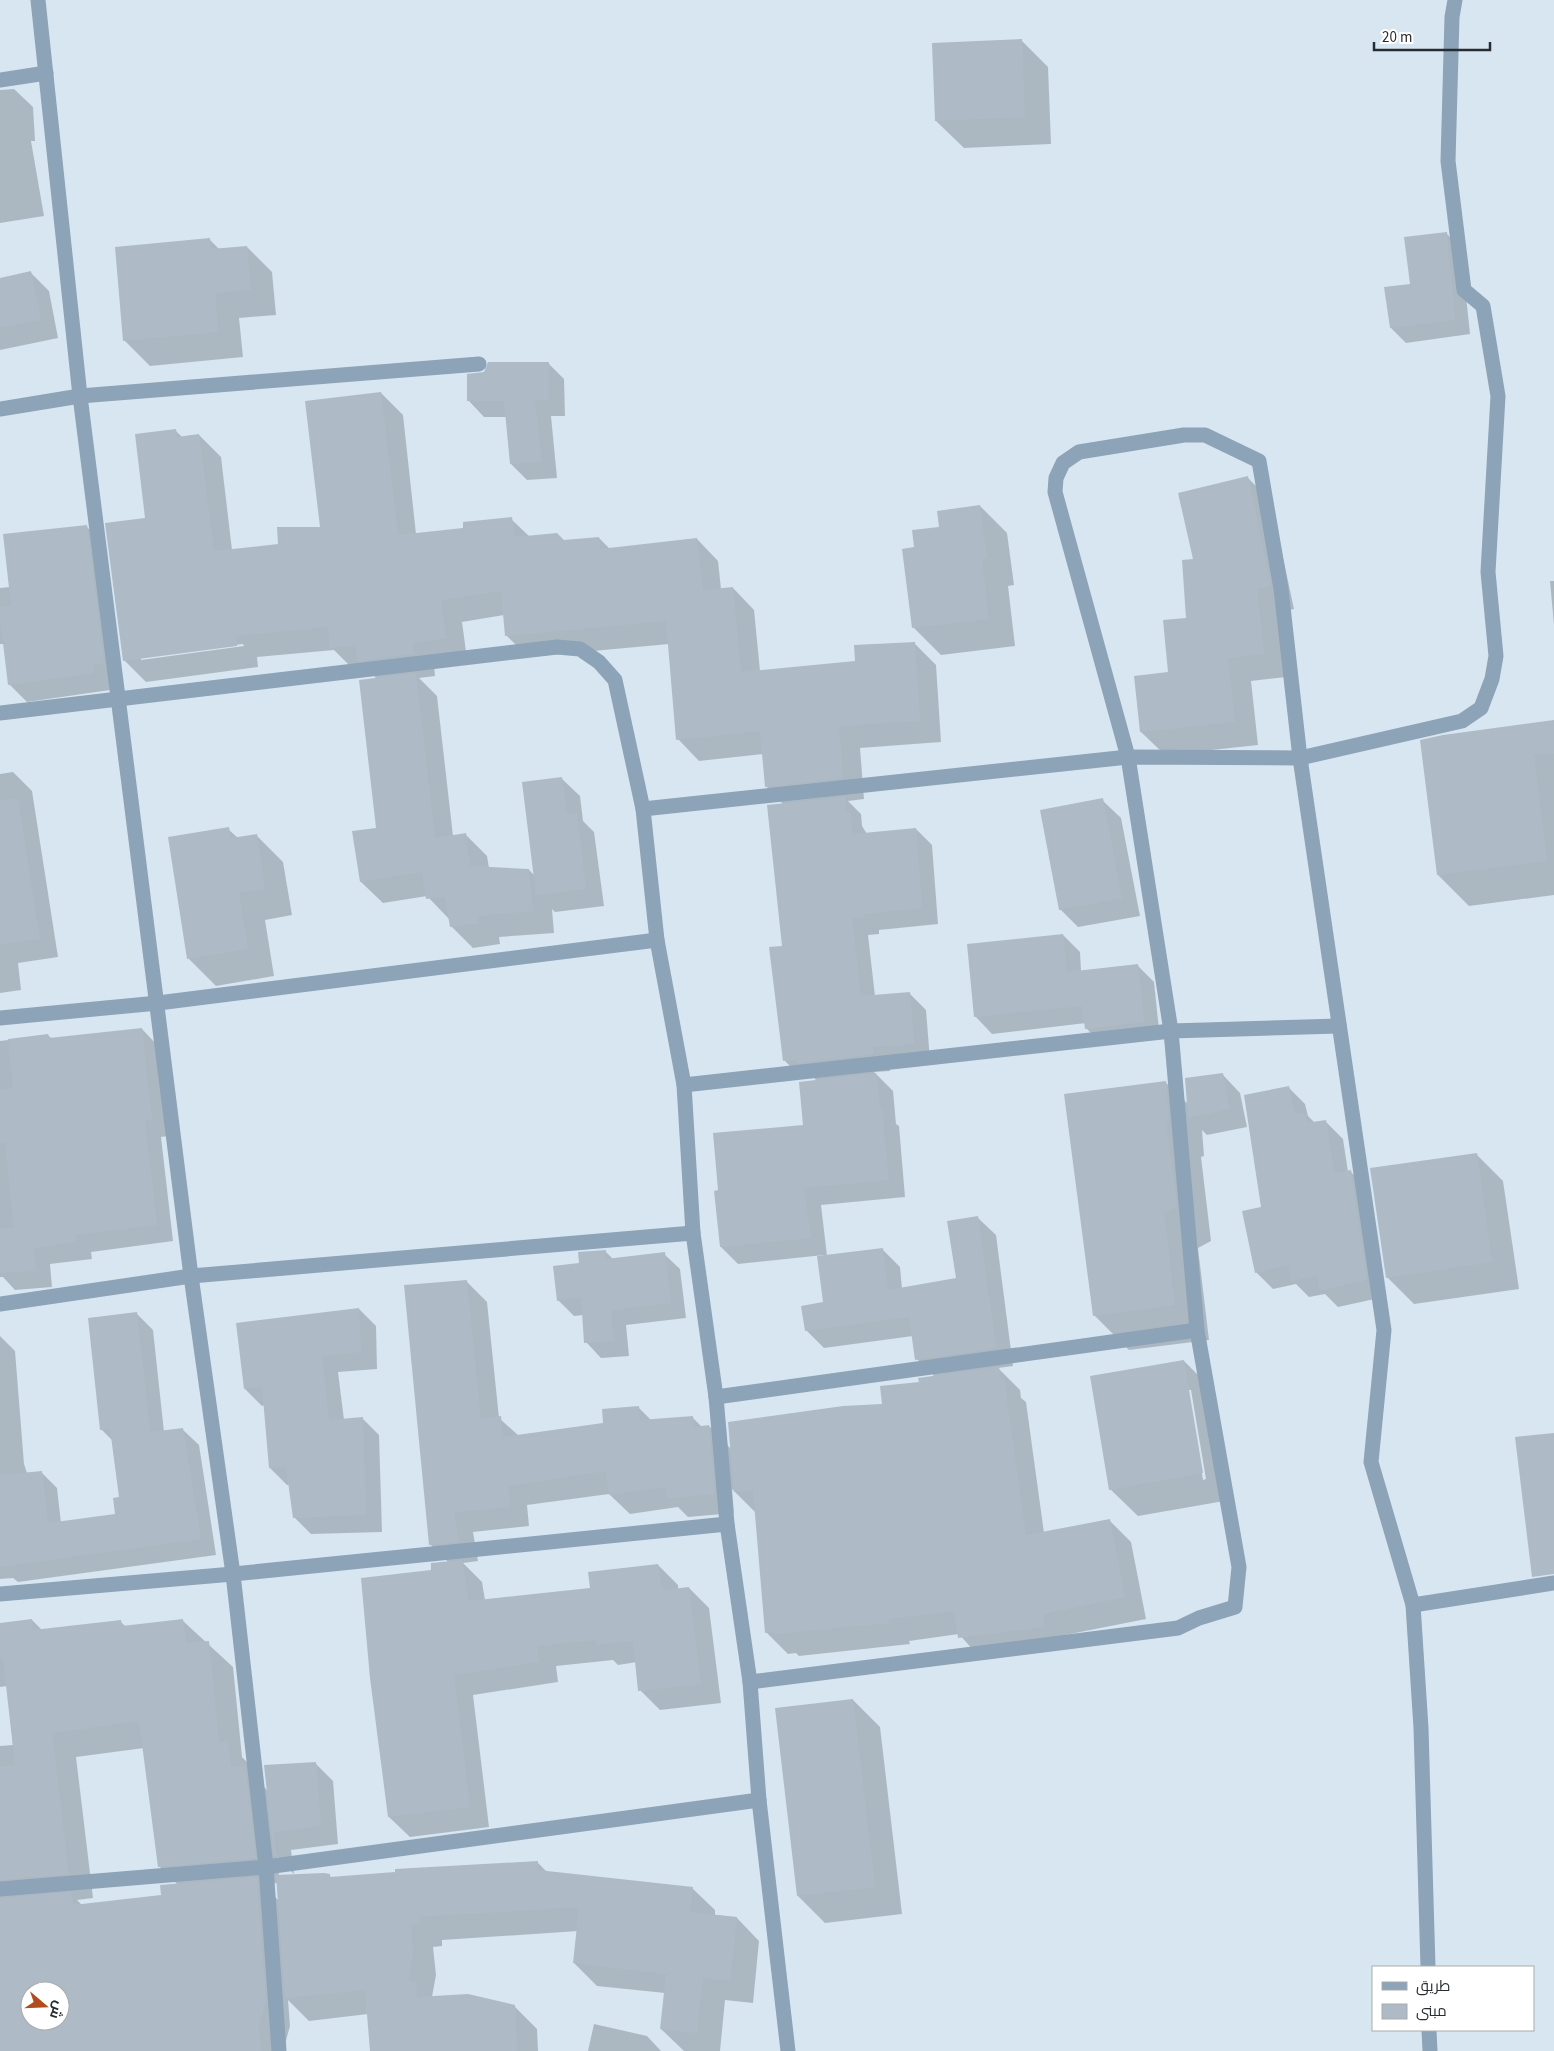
<svg xmlns="http://www.w3.org/2000/svg" width="1554" height="2051" viewBox="0 0 1554 2051" font-family="'Source Sans 3',Cairo,sans-serif">
	<style>
		.shadow { fill: #0003; fill-rule: evenodd }
		.building { fill: #aebbc7; fill-rule: evenodd }
		.lines { fill: none; stroke-linecap: round; stroke-linejoin: round }
		.minor { stroke: #8da3b7; stroke-width: 15 }
	</style>
	<rect width="100%" height="100%" fill="#d8e6f2"/>
	<!-- shadow -->
	<g class="shadow">
		<path d="M1021 40 1048 67 1051 144 964 148 936 121Z"/>
		<path d="M14 89 33 107 35 141H31L44 216 0 223V90Z"/>
		<path d="M1446 233 1461 248 1470 334 1406 343 1391 328 1386 288 1411 285Z"/>
		<path d="M209 239 220 250 247 247 272 272 276 315 239 318 243 357 150 366 124 340Z"/>
		<path d="M31 273 49 291 58 338 0 350V279Z"/>
		<path d="M548 363 564 379 565 416H551L557 478 527 480 511 464 507 417H484L468 400Z"/>
		<path d="M381 393 403 415 416 534 465 529 511 519 530 537 564 541 599 538 610 549 697 539 718 561 721 589 733 588 754 610 760 671 856 662 914 643 936 665 941 742 860 748 864 799 848 801 861 814 862 826 867 834 916 829 932 845 938 924 879 930V934L868 935 875 996 909 993 926 1010 930 1060 889 1063 890 1071 874 1072 893 1091 896 1124 899 1126 905 1197 821 1205 827 1256 882 1249 900 1267 902 1289 957 1279 978 1218 996 1235 1013 1366 998 1368 1020 1390 1021 1398 1026 1402 1044 1533 1109 1520 1131 1542 1146 1619 1065 1635 981 1659 959 1634 909 1641 910 1644 799 1656 796 1653 788 1654 766 1632 756 1513 732 1489 734 1513 688 1517 678 1507 630 1514 609 1494 527 1505 529 1526 473 1532 478 1561 463 1563 482 1582 485 1600 591 1590 658 1565 678 1585V1589L689 1588 709 1608 721 1703 660 1710 640 1690 637 1662 618 1665 613 1660 556 1666 558 1682 473 1695 489 1827 410 1837 389 1817 433 1571 449 1563 430 1544 467 1282 487 1302 499 1418 519 1436 604 1424 638 1407 651 1420 692 1417 702 1427 709 1426 731 1449 883 1405 935 1377 917 1359 913 1336 824 1348 806 1330 825 1303 824 1255 738 1264 721 1247 720 1191 804 1126 817 1081 812 1076 801 1077 785 1061 784 805 766 786 763 754 699 761 678 739 669 644 528 657 506 635 504 615 462 622 467 659 434 664 435 676 419 678 437 696 453 836 465 834 487 856 489 868 529 870 535 876 561 778 580 796 583 821 594 832 604 906 555 912 552 909 554 933 499 937 500 944 473 948 451 926 450 920 427 896 383 903 361 882 377 829V679L366 668 353 669 334 650 257 657 258 667 146 682 124 660 147 519 175 430 182 437 199 435 221 457 232 550 279 545 321 528ZM243 644 244 646 141 660V657Z"/>
		<path d="M1248 478 1271 501 1294 609 1279 612 1286 677 1251 681 1258 745 1165 755 1141 732 1136 677 1170 673 1187 619 1194 560Z"/>
		<path d="M980 506 1007 533 1014 585 1008 586 1015 646 941 655 914 628 904 550 916 549 941 528Z"/>
		<path d="M86 526 103 543 110 690 27 702 10 685 4 644H0V588L10 587Z"/>
		<path d="M1550 581H1554V625Z"/>
		<path d="M1421 741 1554 742V895L1469 906 1438 875Z"/>
		<path d="M13 772 32 791 58 957 18 963 21 990 0 993V774Z"/>
		<path d="M1102 800 1121 818 1140 916 1078 927 1060 909Z"/>
		<path d="M228 829 238 838 256 835 283 862 292 915 265 920 274 976 216 986 189 959 169 838Z"/>
		<path d="M1063 935 1080 952 1081 971 1137 965 1154 982 1160 1039 1103 1045 1086 1028V1023L992 1034 976 1017 968 945Z"/>
		<path d="M142 1029 158 1046 168 1136 161 1137 173 1241 91 1252 92 1259 50 1264 52 1287 15 1290 3 1277H0V1041L48 1035 52 1039Z"/>
		<path d="M1222 1074 1240 1093 1247 1127 1207 1135 1202 1130 1204 1156 1201 1157 1211 1241 1198 1248 1209 1340 1129 1350 1094 1315 1165 1082 1188 1104Z"/>
		<path d="M1288 1087 1305 1104 1308 1116 1315 1123 1326 1122 1343 1139 1348 1172H1351L1368 1189 1384 1297 1338 1307 1325 1294 1309 1297 1296 1284 1273 1289 1256 1272 1263 1208Z"/>
		<path d="M1476 1154 1503 1181 1519 1289 1414 1304 1387 1277Z"/>
		<path d="M605 1251 614 1260 664 1254 680 1269 686 1318 626 1325 629 1356 601 1358 586 1342 584 1315 574 1316 558 1300 580 1264Z"/>
		<path d="M359 1309 376 1326 377 1369 338 1372 344 1420 362 1418 379 1435 382 1532 311 1534 294 1517 290 1485H287L270 1468 265 1405 262 1406 245 1389Z"/>
		<path d="M137 1314 153 1330 164 1432 182 1429 199 1445 216 1555 18 1582 13 1578 0 1579V1336L15 1351 24 1464 27 1473 41 1472 57 1488 61 1523 116 1515 120 1499 112 1440 101 1429Z"/>
		<path d="M1184 1361 1211 1388 1230 1500 1138 1516 1110 1489ZM1188 1390H1191L1206 1479 1203 1480Z"/>
		<path d="M32 1620 42 1630 120 1621 126 1627 183 1621 233 1667 242 1757 252 1767 253 1776 268 1791 315 1763 333 1781 338 1844 291 1850 294 1874 277 1857 279 1876 329 1875 332 1878 537 1862 547 1872 692 1888 715 1910V1915L737 1918 759 1941 753 2003 725 2000 720 2051H684L661 2029 665 1993 597 1986 574 1963 578 1931 442 1940V1946L433 1947 436 1975 432 1997 514 2006 537 2029 538 2051H371L368 2014 309 2021 288 2000 290 2026 283 2051H0V1746L13 1745 7 1686 0 1687V1624ZM144 1748 159 1866 178 1885 163 1896 82 1905 77 1900 93 1898 76 1757ZM278 1883 279 1901 263 1884ZM30 1991H60V2021H30Z"/>
		<path d="M853 1700 880 1727 902 1914 825 1923 798 1896 777 1709Z"/>
		<path d="M594 2024 647 2036 661 2051H588Z"/>
	</g>
	<!-- building -->
	<g class="building">
		<path d="M1022 39 1025 117 935 121 932 43Z"/>
		<path d="M1447 232 1455 320 1390 328 1384 287 1410 284 1404 237Z"/>
		<path d="M210 238 211 249 247 246 251 290 215 293 218 332 123 341 115 247Z"/>
		<path d="M31 271 41 320 0 328V278Z"/>
		<path d="M488 362H549V400H535L542 462 510 464 504 401H467V374L484 372Z"/>
		<path d="M381 392 398 535 463 528V522L512 517 515 537 557 533 564 540 599 537 600 549 697 538 703 590 733 587 741 672 855 661 854 645 915 642 920 721 839 726 843 778 765 787 760 731 676 740 666 621 505 636 501 591 441 600 446 638 413 643 414 654 357 661 355 646 330 648 328 627 236 636 237 646 123 661 105 523 145 518 135 434 176 429 177 437 199 434 214 551 278 544 277 527H320L305 401Z"/>
		<path d="M1248 476 1271 586 1257 589 1264 654 1228 658 1235 722 1140 732 1134 676 1168 672 1163 620 1186 618 1182 560 1193 559 1178 493Z"/>
		<path d="M980 505 987 558 982 559 989 619 912 628 902 549 914 547 912 530 939 527 937 511Z"/>
		<path d="M87 525 104 663 93 664 94 673 8 685 0 618V607L11 606 3 534Z"/>
		<path d="M416 673 435 838 466 833 470 866 529 869 533 911 478 916 479 923 450 927 445 897 426 899 422 872 360 882 352 831 376 828 359 680Z"/>
		<path d="M1554 720V754L1534 755 1547 861 1437 875 1420 740 1443 735Z"/>
		<path d="M562 777 567 814 577 813 586 889 536 895 522 782Z"/>
		<path d="M845 797 846 813H850L853 834 916 828 922 908 863 914 864 917 852 919 861 996 910 992 914 1044 873 1047 874 1054 797 1063V1060L783 1061 769 947 782 946 767 805Z"/>
		<path d="M1103 798 1122 898 1059 910 1040 810Z"/>
		<path d="M18 799 40 939 0 944V800Z"/>
		<path d="M229 827 231 838 257 834 265 889 239 893 248 949 187 959 168 837Z"/>
		<path d="M1063 934 1067 972 1138 964 1144 1022 1085 1029 1082 1006 974 1017 967 944Z"/>
		<path d="M142 1028 152 1120H145L157 1225 75 1235 76 1242 34 1248 36 1271 0 1273V1228H14L5 1142 0 1143V1090L13 1088 8 1039 48 1034 49 1038Z"/>
		<path d="M876 1073 880 1108H882L889 1180 804 1188 811 1238 720 1247 714 1191 718 1190 713 1133 803 1125 799 1082Z"/>
		<path d="M1223 1073 1230 1109 1188 1118 1185 1078Z"/>
		<path d="M1166 1081 1169 1121 1166 1122 1177 1206 1164 1213 1175 1305 1093 1316 1064 1094Z"/>
		<path d="M1289 1086 1295 1113 1307 1114 1306 1123 1326 1120 1334 1173 1351 1170 1367 1280 1320 1291 1317 1276 1291 1281 1288 1265 1255 1273 1242 1211 1261 1207 1244 1095Z"/>
		<path d="M1477 1153 1492 1262 1386 1278 1370 1168Z"/>
		<path d="M978 1216 996 1348 915 1360 909 1317 805 1331 801 1306 823 1302 817 1256 883 1248 888 1290 956 1278 947 1221Z"/>
		<path d="M606 1250V1259L665 1252 671 1303 611 1310 614 1341 584 1343 581 1297 557 1301 553 1266 579 1263 578 1252Z"/>
		<path d="M467 1280 481 1419 501 1416 503 1437 603 1423 602 1409 639 1406 640 1420 693 1416 694 1427 709 1425 715 1494 667 1498 666 1487 609 1495 606 1471 508 1486 510 1507 454 1512 459 1542 429 1545 404 1285Z"/>
		<path d="M359 1308 361 1352 322 1356 329 1420 363 1417 366 1515 293 1518 286 1467 269 1468 262 1387 244 1389 236 1323Z"/>
		<path d="M137 1312 150 1432 183 1428 201 1539 0 1567V1475L42 1471 48 1523 115 1514 113 1498 119 1497 110 1429 100 1430 88 1318Z"/>
		<path d="M1184 1360 1203 1473 1109 1490 1090 1376Z"/>
		<path d="M999 1367 1001 1380 1004 1379 1026 1535 1110 1519 1125 1597 1043 1614 1045 1627 958 1638 954 1611 888 1619 889 1623 776 1634 775 1632 765 1633 753 1491 734 1492 728 1422 843 1406 882 1404 880 1386 919 1382 918 1378Z"/>
		<path d="M1554 1433V1574L1532 1577 1515 1437Z"/>
		<path d="M462 1560 469 1601 590 1588 588 1572 658 1564 662 1590 689 1587 701 1684 638 1691 633 1641 597 1645 596 1640 537 1646 539 1662 454 1675 470 1807 388 1817 370 1678 361 1578 431 1570V1563Z"/>
		<path d="M32 1619 33 1630 121 1620 122 1626 183 1619 186 1643 209 1641 219 1742 228 1741 231 1767 245 1766 256 1858 158 1867 139 1721 52 1733 69 1874 0 1880V1767L15 1765 3 1659 0 1660V1623Z"/>
		<path d="M853 1699 875 1887 797 1896 775 1708Z"/>
		<path d="M316 1762 321 1826 274 1832 276 1856H274L264 1765Z"/>
		<path d="M538 1861V1870L693 1887 690 1912 737 1917 730 1981 703 1978 697 2033 660 2029 666 1974 573 1963 579 1907 419 1917 420 1924 411 1925 413 1952 409 1980 416 1982 417 1997 468 1994 515 2005 517 2051H370L365 1990 285 1998 276 1875 324 1873 330 1874V1877L395 1872V1869Z"/>
		<path d="M257 1877 266 2000 259 2025 261 2051H0V1898L71 1892 73 1905 161 1895 160 1885ZM30 1991H60V2021H30Z"/>
	</g>
	<g class="lines">
		<!-- minor -->
		<g class="minor">
			<path d="M38 0 80 396 191 1276 233 1574 266 1867 279 2051"/>
			<path d="M0 80 46 73"/>
			<path d="M0 409 80 396 479 364"/>
			<path d="M0 713 557 647 580 649 599 662 615 680 643 809 657 940 684 1085 693 1233 716 1397 727 1524 750 1682 759 1800 788 2051"/>
			<path d="M643 809 1128 757 1300 758 1462 721 1481 708 1492 679 1496 656 1488 572 1498 396 1483 306 1464 290 1448 161 1452 17 1455 0"/>
			<path d="M0 1018 158 1003 657 940"/>
			<path d="M684 1085 1171 1031 1339 1026"/>
			<path d="M0 1304 191 1276 693 1233"/>
			<path d="M716 1397 1197 1330"/>
			<path d="M0 1594 233 1574 727 1524"/>
			<path d="M1413 1605 1554 1583"/>
			<path d="M750 1682 1178 1628 1199 1618 1235 1607 1239 1567 1197 1330 1171 1031 1128 757 1055 492 1056 478 1063 463 1079 452 1184 435H1205L1259 461 1281 589 1300 758 1384 1330 1371 1462 1413 1605 1421 1728 1428 1967"/>
			<path d="M0 1889 266 1867 759 1800"/>
			<path d="M1429 2030 1430 2051"/>
		</g>
	</g>
	<!-- legend -->
	<rect x="1372" y="1966" width="162" height="65" fill="#ffffff" stroke="#a9abac"/>
	<rect x="1382" y="1982" width="25" height="8" fill="#8da3b7" stroke="#a9abac"/>
	<text x="1416" y="1991" font-size="15" fill="#272c30">طريق</text>
	<rect x="1382" y="2004" width="25" height="15" fill="#aebbc7" stroke="#a9abac"/>
	<text x="1416" y="2016" font-size="15" fill="#272c30">مبنى</text>
	<!-- north arrow -->
	<g transform="translate(45 2006) rotate(109)"><circle r="24" fill="#ffffff" stroke="#a9abac"/>
	<path d="M0-4L9 19L0 12L-9 19Z" fill="#b14c1d"/>
	<text y="-8" font-size="14" font-weight="bold" text-anchor="middle" fill="#272c30">ش</text>
	</g>
	<!-- scale -->
	<path d="M1374 42v8h116v-8" fill="none" stroke="#272c30" stroke-width="2.5"/>
	<text x="1382" y="42" font-size="15" fill="#272c30" stroke="#ffffff" stroke-width="4" paint-order="stroke">20 m</text>
</svg>
